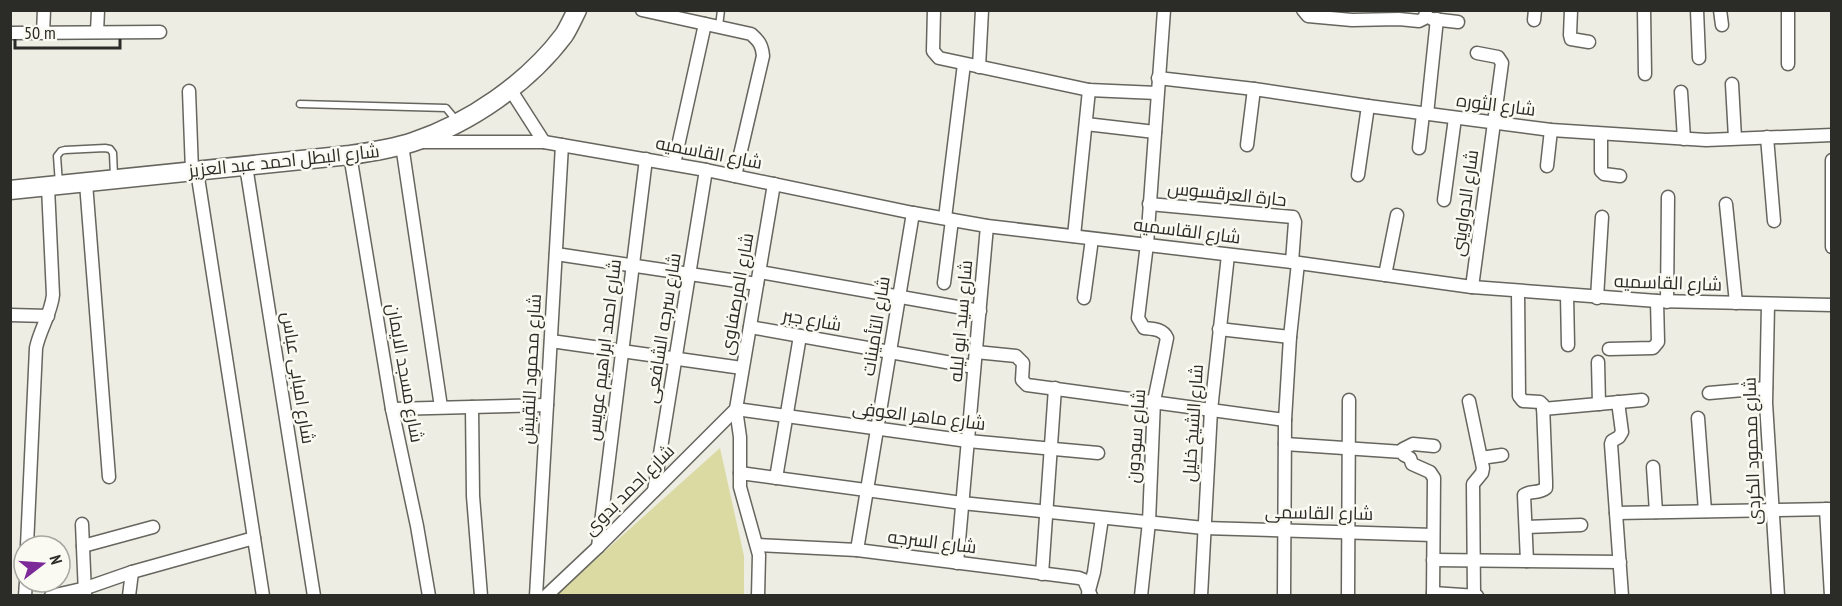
<svg xmlns="http://www.w3.org/2000/svg" width="1842" height="606" viewBox="0 0 1842 606" font-family="'PT Sans Narrow',Cairo,sans-serif">
	<style>
		.green { fill: #dcdaa3 }
		.lines { fill: none; stroke-linecap: round; stroke-linejoin: round }
		.service-casing { stroke: #66655e; stroke-width: 9 }
		.minor-casing { stroke: #66655e; stroke-width: 15 }
		.secondary-casing { stroke: #66655e; stroke-width: 21 }
		.service { stroke: #fff; stroke-width: 6 }
		.minor { stroke: #fff; stroke-width: 12 }
		.secondary { stroke: #fff; stroke-width: 18 }
		.labels { text-anchor: middle; stroke-width: 5; stroke-linejoin: round; paint-order: stroke }
		.street-label { font-size: 18px; fill: #2b2b28; stroke: #fafaf2 }
	</style>
	<rect width="100%" height="100%" fill="#edede4"/>
	<!-- green -->
	<path class="green" d="M720 448 744 556V595H556Z"/>
	<g class="lines">
		<!-- service casing -->
		<g class="service-casing">
			<g id="service">
				<path d="M719 26 721 10"/>
				<path d="M300 104 446 108 456 120"/>
				<path d="M59 184 57 156 61 151 65 150 105 148 110 149 113 153 114 176"/>
			</g>
		</g>
		<!-- minor casing -->
		<g class="minor-casing">
			<g id="minor">
				<path d="M642 10 751 34C759 41 762 45 763 56L735 176"/>
				<path d="M934 10 933 51 939 58 1089 90 1157 93"/>
				<path d="M1303 10 1308 16 1352 20 1399 19 1419 21 1425 18 1426 10"/>
				<path d="M1571 10 1570 35 1571 39 1589 42"/>
				<path d="M1644 10 1645 74"/>
				<path d="M1697 10 1699 58"/>
				<path d="M1720 10 1722 25"/>
				<path d="M1788 10V64"/>
				<path d="M1432 19 1458 22"/>
				<path d="M1534 20 1535 10"/>
				<path d="M97 32 98 10"/>
				<path d="M10 33 160 32"/>
				<path d="M43 33 44 10"/>
				<path d="M979 67 982 10"/>
				<path d="M1158 78 1254 89 1368 106 1551 130 1706 140 1832 135"/>
				<path d="M1732 84 1735 138"/>
				<path d="M510 89 544 142"/>
				<path d="M189 91 192 171"/>
				<path d="M1681 92 1684 139"/>
				<path d="M1427 114 1437 19"/>
				<path d="M1086 124 1155 132"/>
				<path d="M1601 134V171L1604 174 1620 176"/>
				<path d="M1767 137 1774 221"/>
				<path d="M423 142H544L706 170 913 213 987 226 1292 262 1472 287 1657 301 1832 305"/>
				<path d="M402 145 441 407"/>
				<path d="M1247 145 1254 89"/>
				<path d="M1419 148 1423 114"/>
				<path d="M350 155 392 409 417 526 429 596"/>
				<path d="M1832 160V247"/>
				<path d="M674 164 705 24"/>
				<path d="M246 166 314 596"/>
				<path d="M1547 166 1551 130"/>
				<path d="M197 171 263 596"/>
				<path d="M1358 175 1368 106"/>
				<path d="M86 183 109 477"/>
				<path d="M1444 200 1455 118"/>
				<path d="M1149 204 1293 217 1295 222 1292 262"/>
				<path d="M1726 204 1736 303"/>
				<path d="M945 218 964 64"/>
				<path d="M1074 236 1089 90"/>
				<path d="M556 254 757 284"/>
				<path d="M760 272 980 311"/>
				<path d="M1385 275 1397 215"/>
				<path d="M944 283 952 220"/>
				<path d="M1472 287 1502 63 1498 57 1477 53"/>
				<path d="M1518 291 1519 396 1523 401 1540 402 1543 405 1546 482V488C1539 494 1531 490 1524 495L1527 561"/>
				<path d="M1567 295 1568 345"/>
				<path d="M1084 298 1092 239"/>
				<path d="M1597 298 1602 217"/>
				<path d="M1667 302 1668 197"/>
				<path d="M1768 305 1766 403 1778 596"/>
				<path d="M10 315 48 316"/>
				<path d="M750 327 974 367"/>
				<path d="M1219 329 1290 337"/>
				<path d="M551 341 742 368"/>
				<path d="M1609 349 1653 348 1658 342 1657 301"/>
				<path d="M976 352 1016 356 1023 363 1022 380 1027 385 1285 420"/>
				<path d="M1598 362 1599 404"/>
				<path d="M1709 393 1766 388"/>
				<path d="M1469 401 1483 468 1482 473 1473 484 1474 595"/>
				<path d="M1618 402 1622 432 1619 437 1612 441 1611 444 1622 596"/>
				<path d="M472 407 473 496 481 596"/>
				<path d="M392 409 547 405"/>
				<path d="M736 409 968 441 1098 453"/>
				<path d="M1543 409 1642 400"/>
				<path d="M1698 418 1705 511"/>
				<path d="M1285 444 1403 452 1404 455 1410 458 1412 464 1430 472 1434 478 1433 596"/>
				<path d="M1403 452V449L1413 444 1434 446"/>
				<path d="M1481 458 1502 455"/>
				<path d="M1653 467 1656 512"/>
				<path d="M740 473 962 503 1204 528 1433 535"/>
				<path d="M776 478 800 336"/>
				<path d="M654 491 706 170"/>
				<path d="M1826 509 1831 596"/>
				<path d="M1616 513 1832 509"/>
				<path d="M82 524 85 594"/>
				<path d="M1526 527 1581 525"/>
				<path d="M757 545 857 550 1079 578 1084 580 1091 596"/>
				<path d="M27 546 36 348C40 329 51 314 53 295L48 187"/>
				<path d="M83 546 153 527"/>
				<path d="M598 547 646 159"/>
				<path d="M857 550 913 213"/>
				<path d="M1433 560 1620 562"/>
				<path d="M957 563 987 226"/>
				<path d="M1042 574 1055 388"/>
				<path d="M1433 593 1477 596"/>
				<path d="M1088 594 1094 572 1102 518"/>
				<path d="M25 596 26 582"/>
				<path d="M51 596 86 588 132 572 254 538"/>
				<path d="M129 596 132 572"/>
				<path d="M536 596 562 145"/>
				<path d="M546 596 598 547 736 409"/>
				<path d="M758 596 759 555 740 487V437L736 409 774 184"/>
				<path d="M1141 596 1149 522 1154 401 1167 338C1163 329 1154 329 1144 328L1138 318 1147 244 1164 10"/>
				<path d="M1201 596 1211 410 1228 255"/>
				<path d="M1284 596 1285 420 1290 337 1298 263"/>
				<path d="M1348 596 1349 400"/>
			</g>
		</g>
		<!-- secondary casing -->
		<g class="secondary-casing">
			<path id="secondary" d="M10 190 350 155C371 152 392 149 413 142 470 123 528 83 564 35 569 27 573 18 577 10"/>
		</g>
		<!-- service -->
		<use href="#service" class="service"/>
		<!-- minor -->
		<use href="#minor" class="minor"/>
		<!-- secondary -->
		<use href="#secondary" class="secondary"/>
	</g>
	<g class="labels">
		<!-- street labels -->
		<g class="street-label">
			<text transform="translate(1496 105) rotate(7)" y="6">شارع الثوره</text>
			<text transform="translate(709 153) rotate(11)" y="6">شارع القاسميه</text>
			<text transform="translate(284 161) rotate(-6)" y="6">شارع البطل احمد عبد العزيز</text>
			<text transform="translate(1227 194) rotate(6)" y="6">حارة العرقسوس</text>
			<text transform="translate(1465 203) rotate(-82)" y="6">شارع الدواوينى</text>
			<text transform="translate(1187 231) rotate(7)" y="6">شارع القاسميه</text>
			<text transform="translate(1668 283) rotate(2)" y="6">شارع القاسميه</text>
			<text transform="translate(737 294) rotate(-80)" y="6">شارع المرصفاوى</text>
			<text transform="translate(812 320) rotate(10)" y="6">شارع جبر</text>
			<text transform="translate(961 321) rotate(-85)" y="6">شارع سيد ابو ليله</text>
			<text transform="translate(876 326) rotate(-81)" y="6">شارع التأمينات</text>
			<text transform="translate(663 328) rotate(-81)" y="6">شارع سرجه الشافعى</text>
			<text transform="translate(604 350) rotate(-83)" y="6">شارع احمد ابراهيم عويس</text>
			<text transform="translate(531 369) rotate(-87)" y="6">شارع محمود النقيش</text>
			<text transform="translate(405 373) rotate(80)" y="6">شارع مسجد الايمان</text>
			<text transform="translate(298 378) rotate(81)" y="6">شارع امبابى عباس</text>
			<text transform="translate(919 416) rotate(7)" y="6">شارع ماهر العوفى</text>
			<text transform="translate(1193 423) rotate(-86)" y="6">شارع الشيخ خليل</text>
			<text transform="translate(1136 436) rotate(-86)" y="6">شارع سودون</text>
			<text transform="translate(1752 451) rotate(-92)" y="6">شارع محمود الكردى</text>
			<text transform="translate(629 490) rotate(-45)" y="6">شارع احمد بدوى</text>
			<text transform="translate(1319 513) rotate(1)" y="6">شارع القاسمى</text>
			<text transform="translate(932 542) rotate(7)" y="6">شارع السرجه</text>
		</g>
	</g>
	<!-- border -->
	<rect width="1842" height="606" fill="none" stroke="#2b2b28" stroke-width="24"/>
	<!-- north arrow -->
	<g transform="translate(42 564) rotate(73)"><circle r="28" fill="#fafaf2" stroke="#a7a7a1" stroke-width="1.5"/>
	<path d="M0-4.5L10 22L0 15L-10 22Z" fill="#7c2a99"/>
	<text y="-9" font-size="16" font-weight="bold" text-anchor="middle" fill="#2b2b28">N</text>
	</g>
	<!-- scale -->
	<path d="M15 39v9h105v-9" fill="none" stroke="#2b2b28" stroke-width="3"/>
	<text x="24" y="39" font-size="18" fill="#2b2b28" stroke="#fafaf2" stroke-width="4.5" paint-order="stroke">50 m</text>
</svg>
